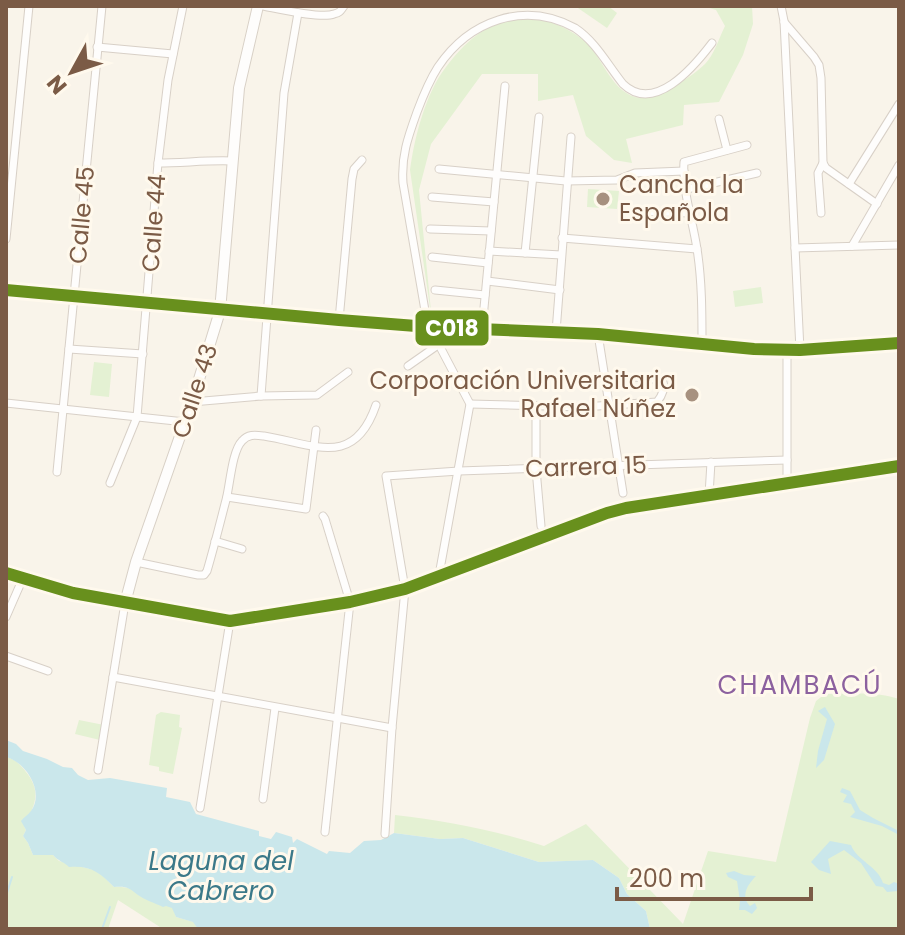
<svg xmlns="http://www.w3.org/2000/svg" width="905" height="935" viewBox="0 0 905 935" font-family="Poppins,sans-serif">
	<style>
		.green { fill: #e4f1d3 }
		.water { fill: #cae7eb }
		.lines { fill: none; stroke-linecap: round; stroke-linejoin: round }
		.stream { stroke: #cae7eb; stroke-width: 2 }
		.street-casing { stroke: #d8d0c7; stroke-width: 9 }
		.secondary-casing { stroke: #d8d0c6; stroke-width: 12 }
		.street { stroke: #fefdfc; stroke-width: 7 }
		.secondary { stroke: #fefdfc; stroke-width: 10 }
		.bus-1-casing { stroke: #fff9ed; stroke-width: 18 }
		.bus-1 { stroke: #68901d; stroke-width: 12 }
		.poi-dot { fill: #a7917f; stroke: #fff9ed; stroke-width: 3 }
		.labels { text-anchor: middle; stroke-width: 6; stroke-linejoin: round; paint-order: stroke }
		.poi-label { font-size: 24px; fill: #7b5b46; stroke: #fff9ed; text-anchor: start }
		.street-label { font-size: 24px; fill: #7b5b46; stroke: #fff9ed }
		.neighbourhood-label { font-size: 26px; letter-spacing: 2px; fill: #8c619f; stroke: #fff9ed }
		.water-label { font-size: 26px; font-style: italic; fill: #3b7989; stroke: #fff9ed }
		.line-badge { stroke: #fff9ed; stroke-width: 3 }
		.badge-label { font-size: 22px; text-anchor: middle; font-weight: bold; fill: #fff }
	</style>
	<rect width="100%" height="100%" fill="#f9f4ea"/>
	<!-- green -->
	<g class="green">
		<path d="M575 6H608L617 13 607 28Z"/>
		<path d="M703 6H752L753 24 743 55 719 102 684 105 683 125 626 139 632 163 614 160 586 136 573 95 538 101V74H482L431 144 419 190 432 321 410 170C414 138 426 92 446 67 482 18 529 0 582 39 602 54 609 89 635 97 654 102 692 77 705 64 714 55 719 38 725 26L716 10Z"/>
		<path d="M588 189 619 191 617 209 587 207Z"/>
		<path d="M761 287 763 303 735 307 733 291Z"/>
		<path d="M94 362 112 364 109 397 90 395Z"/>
		<path d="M825 694C849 694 876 691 899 699V929H650L646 911 627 894 619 878 593 860 539 862 463 838 440 839 394 833 395 815C446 821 495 830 544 846L586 824 683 924 708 851 776 862 810 718 816 701Z"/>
		<path d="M161 712 180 715 179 727 182 728 173 774 159 771V767L149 765 156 715Z"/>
		<path d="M79 720 104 725 100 740 75 734Z"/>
		<path d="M6 757C15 759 20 764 26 772 42 792 35 805 24 826L26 830 23 836 28 843 33 855H53L59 861 98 871 114 887C136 885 153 901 173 908L176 917 194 922 198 929H163L118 900 108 929H6Z"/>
	</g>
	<!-- water -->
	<g class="water">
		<path d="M825 707 835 724 824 760 816 768 818 751 827 719 818 711Z"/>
		<path d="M6 740 16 744 23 751 47 759 63 767 72 768 78 775 88 780 110 778 167 788 166 797 190 802 196 814 259 831V836L271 839 276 832 292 837 293 843 297 839 327 854 329 851 350 853 364 841 381 840 394 833 440 839 463 838 539 862 593 860 619 878 627 894 646 911 650 929H198L193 922 176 917 172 908 166 906 163 907C155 903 145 900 138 895 129 888 127 886 114 887 100 873 91 865 69 867 64 862 58 861 53 855H33L28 843 23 836 26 830 21 821C24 817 28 815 31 811 45 792 26 762 6 757Z"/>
		<path d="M842 788 850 791 860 810 873 818 899 831V835L882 826 850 817 855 812 851 804 843 802 847 795 840 792Z"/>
		<path d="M830 841 851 845C857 861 878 866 883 883L889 885 894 882 899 884V893L898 891 887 892 883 887 876 886 861 863 844 850 828 859 831 874 819 870 811 862Z"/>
		<path d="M734 871 744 875 756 876C748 884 740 896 750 906L755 903 757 908 752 914 745 910H739L740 901 737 881 728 877 726 873Z"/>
	</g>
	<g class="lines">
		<!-- stream -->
		<g class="stream">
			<path d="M6 896 12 877"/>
			<path d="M102 929 110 907"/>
		</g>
		<!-- street casing -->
		<g class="street-casing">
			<g id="street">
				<path d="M263 6C279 9 321 19 334 14 341 12 340 11 344 6"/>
				<path d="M781 6 784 21 800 350"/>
				<path d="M784 22 814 57 819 65 821 78 823 163 826 168 877 204"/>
				<path d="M97 47 173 54"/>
				<path d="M719 119 727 150"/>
				<path d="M158 163C183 163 207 160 232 161"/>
				<path d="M439 169 566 181 617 180 635 173 684 171"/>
				<path d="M849 184 899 104"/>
				<path d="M687 189 757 173"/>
				<path d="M432 197 494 202"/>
				<path d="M627 211 689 213"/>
				<path d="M821 213 818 173 823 163"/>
				<path d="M430 229 491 231"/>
				<path d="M562 238 697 249"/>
				<path d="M6 239 29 6"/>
				<path d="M852 246 899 165"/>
				<path d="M795 248 899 245"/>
				<path d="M489 251 561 255"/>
				<path d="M525 253 539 117"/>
				<path d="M432 257 488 263"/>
				<path d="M487 281 560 290"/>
				<path d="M435 290 485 295"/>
				<path d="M339 320 352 179 354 169 362 160"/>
				<path d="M482 329 505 86"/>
				<path d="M556 332 571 137"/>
				<path d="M598 334 623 493"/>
				<path d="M702 344C702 313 702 280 697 249 693 221 682 191 684 162L747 145"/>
				<path d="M69 349 143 354"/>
				<path d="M408 366 438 345"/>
				<path d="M261 396 284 93 298 13"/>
				<path d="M192 402 261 396 317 395 348 372"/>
				<path d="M6 403 185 422"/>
				<path d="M470 404 583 407 657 402C662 396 666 387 662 380L635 377"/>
				<path d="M536 406V469L541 526"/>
				<path d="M57 472 102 6"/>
				<path d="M110 483 137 417 158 163 168 80 183 6"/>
				<path d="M787 483V350"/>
				<path d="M709 495 711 462"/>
				<path d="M227 497 306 509 316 430"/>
				<path d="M323 516 325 519 350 602 325 832"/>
				<path d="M215 541 242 549"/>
				<path d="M136 562 198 575H204L207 571C214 547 220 523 226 500 230 485 232 451 242 441 248 434 255 435 264 436 314 444 354 469 376 405"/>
				<path d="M439 575 470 404 427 322 403 183C401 156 408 137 417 112 423 96 429 81 438 67 469 21 524 0 575 28 596 42 607 64 623 84 654 114 693 68 712 43"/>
				<path d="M6 617 23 578"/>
				<path d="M6 656 48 671"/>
				<path d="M113 677 392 728"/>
				<path d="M98 770 125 603"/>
				<path d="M263 799 275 708"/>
				<path d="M200 808 230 621"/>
				<path d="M385 834 392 728 405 589 386 476 459 471 787 460"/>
			</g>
		</g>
		<!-- secondary casing -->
		<g class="secondary-casing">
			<g id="secondary">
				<path d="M6 290 339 320 429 327 598 334 754 349 800 350 899 343"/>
				<path d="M6 573 73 593 230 621 350 602 405 589 607 513 626 508 899 466"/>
				<path d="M125 603 136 562 192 402 220 311 239 88 258 6"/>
			</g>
		</g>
		<!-- street -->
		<use href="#street" class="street"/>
		<!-- secondary -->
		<use href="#secondary" class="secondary"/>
		<!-- bus-1 casing -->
		<g class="bus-1-casing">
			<g id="bus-1">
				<path d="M6 290 339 320 429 327 598 334 754 349 800 350 899 343"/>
				<path d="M6 573 73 593 230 621 350 602 405 589 607 513 626 508 899 466"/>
			</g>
		</g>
		<!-- bus-1 -->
		<use href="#bus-1" class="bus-1"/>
	</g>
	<!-- markers -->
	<g class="poi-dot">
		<circle cx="603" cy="199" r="8"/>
		<circle cx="692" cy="395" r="8"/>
	</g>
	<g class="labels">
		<!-- poi labels -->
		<g class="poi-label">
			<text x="619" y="193">Cancha la<tspan x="619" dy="28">Española</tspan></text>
			<text x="676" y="389" text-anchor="end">Corporación Universitaria<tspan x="676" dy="28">Rafael Núñez</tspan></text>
		</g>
		<!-- street labels -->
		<g class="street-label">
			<text transform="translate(82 215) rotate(-85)" y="8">Calle 45</text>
			<text transform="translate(154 223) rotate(-86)" y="8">Calle 44</text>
			<text transform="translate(195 391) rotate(-72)" y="8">Calle 43</text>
			<text transform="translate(586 467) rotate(-2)" y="8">Carrera 15</text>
		</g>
		<!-- neighbourhood labels -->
		<g class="neighbourhood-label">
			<text x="800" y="694">CHAMBACÚ</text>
		</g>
		<!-- water labels -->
		<g class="water-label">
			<text x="221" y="870">Laguna del<tspan x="221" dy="30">Cabrero</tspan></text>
		</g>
	</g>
	<rect class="line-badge" x="414" y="309" width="76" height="38" rx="8" fill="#68901d"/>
	<g class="badge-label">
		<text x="452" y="336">C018</text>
	</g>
	<!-- border -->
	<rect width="905" height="935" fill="none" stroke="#7b5b46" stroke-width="16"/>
	<!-- north arrow -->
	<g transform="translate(72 72) rotate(230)" stroke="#fff9ed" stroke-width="6" paint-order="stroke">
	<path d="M0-6L14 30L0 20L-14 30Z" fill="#7b5b46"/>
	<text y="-12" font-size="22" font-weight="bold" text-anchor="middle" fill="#7b5b46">N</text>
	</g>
	<!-- scale -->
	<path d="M617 887v12h194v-12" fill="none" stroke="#7b5b46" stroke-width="4"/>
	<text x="629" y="887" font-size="24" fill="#7b5b46" stroke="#fff9ed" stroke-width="6" paint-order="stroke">200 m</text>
</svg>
